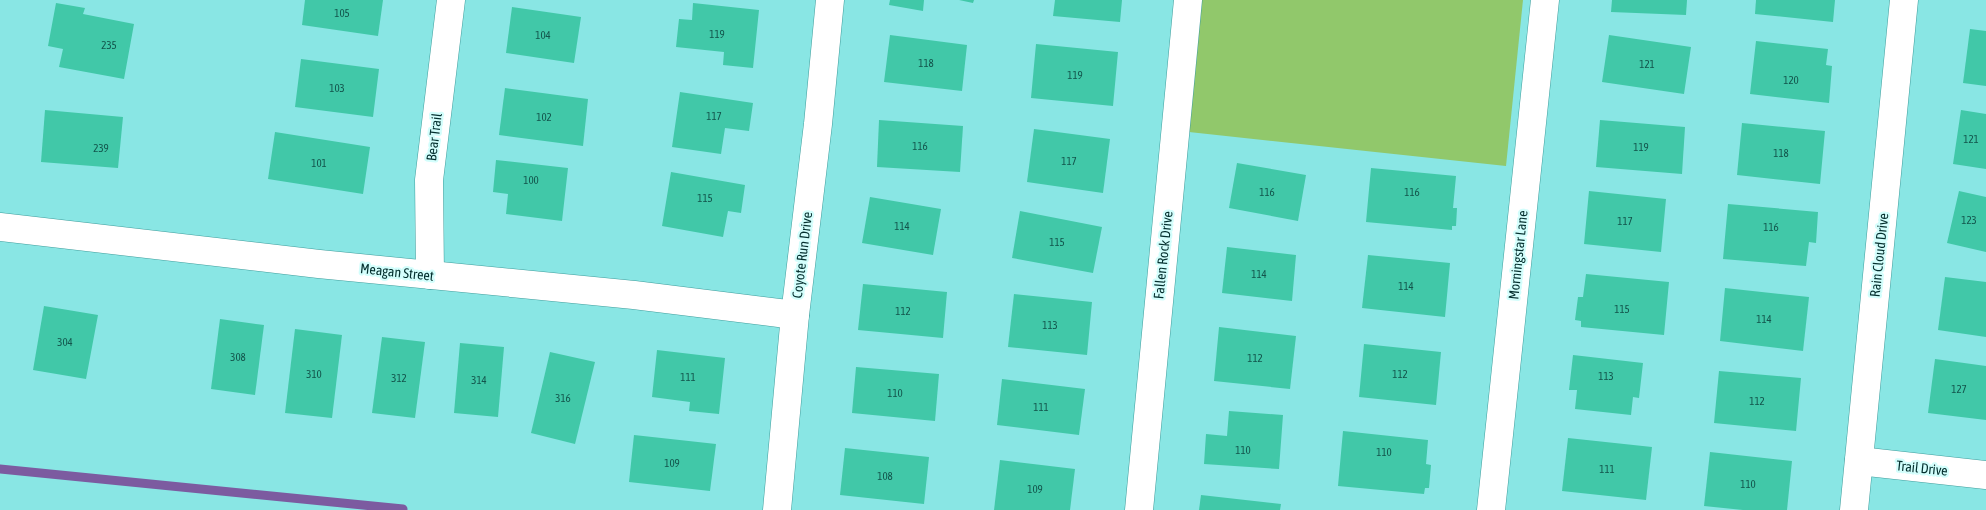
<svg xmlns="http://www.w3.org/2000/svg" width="1986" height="510" viewBox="0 0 1986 510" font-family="'Asap Condensed',sans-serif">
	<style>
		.green { fill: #91c86b }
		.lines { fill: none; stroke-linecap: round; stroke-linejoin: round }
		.stream { stroke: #7c5ba0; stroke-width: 9 }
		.building { fill: #41c8a8 }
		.street-casing { stroke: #3f9e9d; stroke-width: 29 }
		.street { stroke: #fff; stroke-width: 28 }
		.labels { text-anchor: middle; stroke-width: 4.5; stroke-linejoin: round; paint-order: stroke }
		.number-label { font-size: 11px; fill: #13554c }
		.street-label { font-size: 14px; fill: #042f2e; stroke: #d3fefc }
	</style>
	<rect width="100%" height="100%" fill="#89e6e4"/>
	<!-- green -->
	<path class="green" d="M1202 0H1523L1506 166 1189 132Z"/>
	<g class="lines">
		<!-- stream -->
		<path class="stream" d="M0 469 403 509"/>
	</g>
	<!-- building -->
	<g class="building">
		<path d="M305 0H383L378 36 302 25Z"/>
		<path d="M890 0H924L923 11 889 5Z"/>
		<path d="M959 0H974L973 3Z"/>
		<path d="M1055 0H1122L1120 22 1053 16Z"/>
		<path d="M1612 0H1687L1686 15 1611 12Z"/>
		<path d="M1756 0H1835L1833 22 1755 14Z"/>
		<path d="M56 3 85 8 83 14 134 24 124 79 59 67 63 49 48 46Z"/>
		<path d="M693 3 759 10 753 68 723 65 724 52 676 47 679 19 692 20Z"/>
		<path d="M512 7 581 17 574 63 506 53Z"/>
		<path d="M1970 29 1986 31V86L1963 83Z"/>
		<path d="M890 35 967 45 962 91 884 82Z"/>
		<path d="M1609 35 1691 47 1684 94 1602 82Z"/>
		<path d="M1756 41 1828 49 1826 65 1832 66 1829 103 1750 94Z"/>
		<path d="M1036 44 1118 52 1113 106 1031 98Z"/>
		<path d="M301 59 379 69 373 117 295 107Z"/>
		<path d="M505 88 588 99 583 146 499 135Z"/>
		<path d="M680 92 753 103 749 131 725 128 721 154 672 147Z"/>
		<path d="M45 110 123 117 118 168 41 162Z"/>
		<path d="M1961 110 1986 114V169L1953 164Z"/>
		<path d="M879 120 963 126 960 172 877 167Z"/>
		<path d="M1600 120 1685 127 1682 174 1596 167Z"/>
		<path d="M1742 123 1825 131 1820 184 1737 175Z"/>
		<path d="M1034 129 1110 139 1103 193 1027 182Z"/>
		<path d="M275 132 370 147 363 194 268 179Z"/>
		<path d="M496 160 568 168 562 221 506 214 508 194 493 192Z"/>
		<path d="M1237 163 1306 175 1298 221 1229 208Z"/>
		<path d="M1371 168 1456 176 1453 208H1457L1456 226H1452V230L1366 222Z"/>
		<path d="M671 172 745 185 741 213 728 211 723 237 662 226Z"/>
		<path d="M1589 191 1666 199 1661 252 1584 244Z"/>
		<path d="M1959 191 1986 197V252L1947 243Z"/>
		<path d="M870 197 941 209 933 255 862 243Z"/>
		<path d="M1728 204 1818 212 1816 243 1809 242 1806 266 1723 259Z"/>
		<path d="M1020 211 1102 227 1093 273 1012 258Z"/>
		<path d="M1227 247 1296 255 1292 301 1222 293Z"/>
		<path d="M1368 255 1450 263 1445 317 1362 308Z"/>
		<path d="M1586 274 1669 282 1664 335 1581 327V321L1575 320 1578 297H1583Z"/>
		<path d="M1945 277 1986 282V337L1938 330Z"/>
		<path d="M863 284 947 292 943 338 858 330Z"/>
		<path d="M1725 288 1809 297 1803 351 1720 341Z"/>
		<path d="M1014 294 1092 302 1087 355 1008 347Z"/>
		<path d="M44 306 98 315 86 379 33 370Z"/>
		<path d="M220 319 264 325 255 395 211 389Z"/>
		<path d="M1219 327 1296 336 1290 389 1214 381Z"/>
		<path d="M295 329 342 335 332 418 285 413Z"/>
		<path d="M382 337 425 342 415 418 372 413Z"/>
		<path d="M460 343 504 347 498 417 454 413Z"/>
		<path d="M1364 344 1441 352 1436 405 1359 397Z"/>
		<path d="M657 350 725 358 719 414 689 411 690 402 652 397Z"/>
		<path d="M550 352 595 362 575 444 531 433Z"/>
		<path d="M1573 355 1643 363 1639 398 1633 397 1631 415 1575 409 1577 390H1569Z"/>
		<path d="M1935 359 1986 366V420L1928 413Z"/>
		<path d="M856 367 939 374 935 421 852 413Z"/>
		<path d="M1719 371 1801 378 1796 431 1714 423Z"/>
		<path d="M1002 379 1085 389 1079 435 997 425Z"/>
		<path d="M1229 411 1283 415 1279 469 1204 464 1206 434 1227 436Z"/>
		<path d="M1343 431 1428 440 1426 464 1431 465 1429 488H1425L1424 494 1338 486Z"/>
		<path d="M634 435 716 444 710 491 629 482Z"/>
		<path d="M1568 438 1652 447 1646 500 1562 491Z"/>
		<path d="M845 448 929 457 924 504 840 495Z"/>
		<path d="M1710 452 1792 461 1787 510H1743L1704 506Z"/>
		<path d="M1000 460 1075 469 1070 510H994Z"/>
		<path d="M1201 495 1281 504 1280 510H1199Z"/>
	</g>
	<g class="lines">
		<!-- street casing -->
		<g class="street-casing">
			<g id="street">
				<path d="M0 227 319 264 634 295 795 315"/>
				<path d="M430 275 429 180 451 0"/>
				<path d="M1859 461 1986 475"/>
				<path d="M777 510 795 315 818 124 830 0"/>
				<path d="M1139 510 1188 0"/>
				<path d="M1491 510 1545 0"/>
				<path d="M1854 510 1904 0"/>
			</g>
		</g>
		<!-- street -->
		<use href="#street" class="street"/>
	</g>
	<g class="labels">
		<!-- number labels -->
		<g class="number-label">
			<text x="342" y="17">105</text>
			<text x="717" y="38">119</text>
			<text x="543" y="39">104</text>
			<text x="109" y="49">235</text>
			<text x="926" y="67">118</text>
			<text x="1647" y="68">121</text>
			<text x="1075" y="79">119</text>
			<text x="1791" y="84">120</text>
			<text x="337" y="92">103</text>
			<text x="714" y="120">117</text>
			<text x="544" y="121">102</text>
			<text x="1971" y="143">121</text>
			<text x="920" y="150">116</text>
			<text x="1641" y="151">119</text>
			<text x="101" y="152">239</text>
			<text x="1781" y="157">118</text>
			<text x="1069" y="165">117</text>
			<text x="319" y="167">101</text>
			<text x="531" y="184">100</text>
			<text x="1267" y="196">116</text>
			<text x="1412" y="196">116</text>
			<text x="705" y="202">115</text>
			<text x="1969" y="224">123</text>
			<text x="1625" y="225">117</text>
			<text x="902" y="230">114</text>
			<text x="1771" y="231">116</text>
			<text x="1057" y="246">115</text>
			<text x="1259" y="278">114</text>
			<text x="1406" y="290">114</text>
			<text x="1622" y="313">115</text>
			<text x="903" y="315">112</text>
			<text x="1764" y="323">114</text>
			<text x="1050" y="329">113</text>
			<text x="65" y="346">304</text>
			<text x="238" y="361">308</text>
			<text x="1255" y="362">112</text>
			<text x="314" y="378">310</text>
			<text x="1400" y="378">112</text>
			<text x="1606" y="380">113</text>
			<text x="688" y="381">111</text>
			<text x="399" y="382">312</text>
			<text x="479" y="384">314</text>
			<text x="1959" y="393">127</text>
			<text x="895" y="397">110</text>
			<text x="563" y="402">316</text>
			<text x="1757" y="405">112</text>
			<text x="1041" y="411">111</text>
			<text x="1243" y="454">110</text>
			<text x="1384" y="456">110</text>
			<text x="672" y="467">109</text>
			<text x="1607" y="473">111</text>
			<text x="885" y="480">108</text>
			<text x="1748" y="488">110</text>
			<text x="1035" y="493">109</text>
		</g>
		<!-- street labels -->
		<g class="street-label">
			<text transform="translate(434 137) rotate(-83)" y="5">Bear Trail</text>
			<text transform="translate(802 255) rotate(-83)" y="5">Coyote Run Drive</text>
			<text transform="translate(1163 255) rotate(-84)" y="5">Fallen Rock Drive</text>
			<text transform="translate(1518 255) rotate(-84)" y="5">Morningstar Lane</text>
			<text transform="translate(1879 255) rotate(-84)" y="5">Rain Cloud Drive</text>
			<text transform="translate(397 272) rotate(6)" y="5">Meagan Street</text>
			<text transform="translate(1922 468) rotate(6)" y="5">Trail Drive</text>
		</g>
	</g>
</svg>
